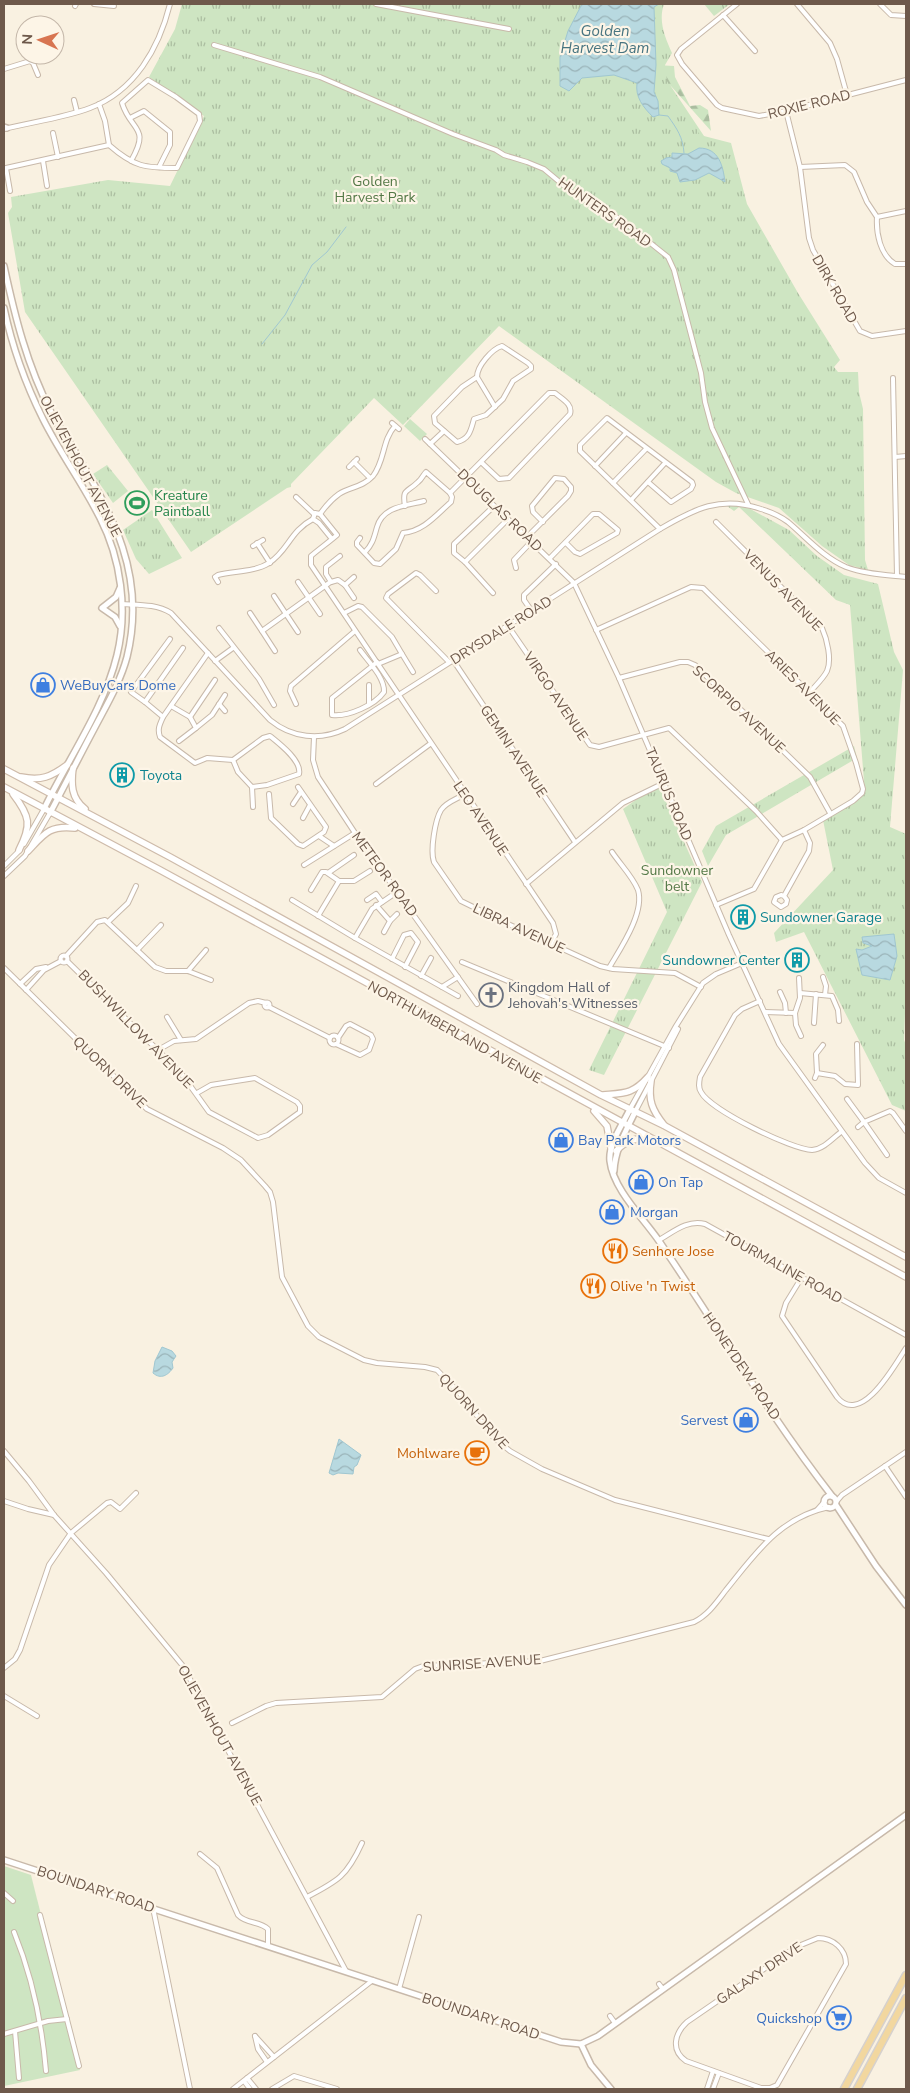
<svg xmlns="http://www.w3.org/2000/svg" width="910" height="2093" viewBox="0 0 910 2093" font-family="'Nunito Sans',sans-serif">
	<style>
		.grass { fill: #cee5c2 }
		.forest { fill: url(#forest-firs) }
		.park { fill: url(#park-tufts) }
		.water { fill: url(#water-waves); stroke: #a0c7d1 }
		.lines { fill: none; stroke-linecap: round; stroke-linejoin: round }
		.stream { stroke: #a0c7d1; stroke-width: 1 }
		.minor-casing { stroke: #c8b9aa; stroke-width: 6 }
		.tertiary-casing { stroke: #c8b9aa; stroke-width: 8 }
		.secondary-casing { stroke: #cebbaa; stroke-width: 8 }
		.primary-casing { stroke: #d6d1cd; stroke-width: 9 }
		.minor { stroke: #fff; stroke-width: 4 }
		.tertiary { stroke: #fff; stroke-width: 5 }
		.secondary { stroke: #fff; stroke-width: 5.5 }
		.primary { stroke: #f2d79f; stroke-width: 6 }
		.labels { text-anchor: middle; stroke-width: 4.5; stroke-linejoin: round; paint-order: stroke }
		.street-label { font-size: 14px; fill: #6e594b; stroke: #fdf5e7 }
		.park-label { font-size: 14px; fill: #547947; stroke: #fdf5e7 }
		.leisure-label { font-size: 14px; fill: #27864d; stroke: #fdf5e7; text-anchor: start }
		.shop-label { font-size: 14px; fill: #366cbe; stroke: #fdf5e7; text-anchor: start }
		.culture-label { font-size: 14px; fill: #0d838f; stroke: #fdf5e7; text-anchor: start }
		.worship-label { font-size: 14px; fill: #5b616d; stroke: #fdf5e7; text-anchor: start }
		.food-label { font-size: 14px; fill: #c56008; stroke: #fdf5e7; text-anchor: start }
		.water-label { font-size: 15px; font-style: italic; fill: #477480; stroke: #fdf5e7 }
	</style>
	<defs>
		<pattern id="forest-firs" width="22" height="20" patternUnits="userSpaceOnUse" patternTransform="scale(1.25)"><rect width="22" height="20" fill="#cee5c2"/><path d="M5 1l3.5 6h-7zM16 11l3.5 6h-7z" fill="#abbda0"/></pattern>
		<pattern id="park-tufts" width="24" height="20" patternUnits="userSpaceOnUse" patternTransform="scale(1.25)"><rect width="24" height="20" fill="#cee5c2"/><path d="M3 7l-1-3M5 7V3M7 7l1-3M15 17l-1-3M17 17v-4M19 17l1-3" fill="none" stroke="#abbda0"/></pattern>
		<pattern id="water-waves" width="16" height="10" patternUnits="userSpaceOnUse" patternTransform="scale(1.25)"><rect width="16" height="10" fill="#b8d9e0"/><path d="M0 5q4-4 8 0t8 0" fill="none" stroke="#9ab3b8"/></pattern>
	</defs>
	<rect width="100%" height="100%" fill="#f9f1e1"/>
	<!-- grass -->
	<g class="grass">
		<path d="M410 419 427 434 420 441 404 426Z"/>
		<path d="M4 1866 31 1875 80 2070 4 2086Z"/>
	</g>
	<!-- forest -->
	<path class="forest" d="M656 65 674 66 675 77 690 106 700 105 708 110 711 131 670 85 714 151 588 78Z"/>
	<!-- park -->
	<g class="park">
		<path d="M182 4H664C658 21 665 37 672 53L665 65 667 81 700 135 731 143 747 204 798 293 840 360 834 367 838 372H858L859 392 863 409 865 560 868 570 849 565 822 546 779 508 736 493 716 482 499 326 403 425 374 398 291 484V487L287 488 191 552 25 312 8 213 12 207 11 197 108 180 170 186 204 116 149 77 175 29Z"/>
		<path d="M704 4H730L714 16Z"/>
		<path d="M107 465 128 491 113 503 93 474Z"/>
		<path d="M743 505 789 530 817 556 844 575 878 584 894 652 903 670 890 827 906 834V988L904 1040 906 1045V1111L892 1105 804 932 776 942 774 933 833 870 823 820 865 794 850 605 836 600 739 507 734 511 727 506Z"/>
		<path d="M152 510 182 558 149 574 136 559 123 530Z"/>
		<path d="M854 746 857 758 726 835 708 866 702 851 716 826Z"/>
		<path d="M658 784 702 882 604 1075 589 1070 667 912 623 809Z"/>
	</g>
	<!-- water -->
	<g class="water">
		<path d="M582 4H659L654 7 656 65 654 92 658 101 659 115 653 117C643 107 635 97 637 83L614 75 582 78 569 91 560 86V57L568 31Z"/>
		<path d="M699 148C719 148 723 166 725 182L709 173 695 180 680 182 677 173 670 171V168L662 164 661 161 666 158 672 157V153L688 154Z"/>
		<path d="M894 934 897 956 890 980 862 975 856 949 862 950 872 946 863 943 862 937Z"/>
		<path d="M162 1347 172 1351 176 1356 172 1362 173 1368C168 1375 161 1380 153 1373L155 1361Z"/>
		<path d="M339 1439 361 1455 357 1465 354 1467 353 1474 338 1473 333 1475 329 1473Z"/>
	</g>
	<g class="lines">
		<!-- stream -->
		<g class="stream">
			<path d="M659 115 668 116C677 129 683 137 684 153"/>
			<path d="M262 344 285 315 312 265 327 252 346 227"/>
		</g>
		<!-- minor casing -->
		<g class="minor-casing">
			<g id="minor">
				<path d="M94 4 114 6"/>
				<path d="M376 4 509 29"/>
				<path d="M737 4 681 49 677 55 682 64 717 105 722 108 759 116 786 111 906 80"/>
				<path d="M797 4 830 43 837 59 847 95"/>
				<path d="M880 4 891 15 906 16"/>
				<path d="M75 6 76 4"/>
				<path d="M723 15 755 51"/>
				<path d="M214 45 320 77 453 134 496 150 504 155 527 162 544 169 574 194 603 209 624 222 668 257 674 270 701 373 705 402 712 428 748 504"/>
				<path d="M4 69 30 61 33 63 38 75"/>
				<path d="M74 100 77 112"/>
				<path d="M99 104 105 121 109 145C134 167 145 168 177 168L200 121 199 114 176 97 148 80 122 103C131 132 151 126 131 161"/>
				<path d="M786 111 800 167 809 238 813 250 860 331 872 336 906 331"/>
				<path d="M130 118 144 111 170 132V145L159 167"/>
				<path d="M4 129C32 122 63 118 90 108 135 91 159 48 170 4"/>
				<path d="M53 133 58 157"/>
				<path d="M43 161 47 186"/>
				<path d="M800 167 845 165 854 172 867 202 877 217 906 211"/>
				<path d="M10 191 6 168 109 145"/>
				<path d="M877 217C876 233 880 255 895 264H906"/>
				<path d="M502 346 528 363 531 366V369L513 381 503 399 486 415 474 419C471 429 470 439 457 442L435 423 434 416 462 387 477 377C477 366 492 349 502 346Z"/>
				<path d="M477 377 495 407"/>
				<path d="M893 378 897 576"/>
				<path d="M392 423 399 429"/>
				<path d="M425 439 574 583 619 678 729 935 779 1044 865 1163 879 1178 906 1193"/>
				<path d="M430 444 444 431"/>
				<path d="M895 457 906 456"/>
				<path d="M354 462 370 478"/>
				<path d="M595 466 626 433"/>
				<path d="M349 467 357 459"/>
				<path d="M648 482 671 502 691 489 693 485 692 482 607 418 580 445V451L660 529"/>
				<path d="M613 483 646 449"/>
				<path d="M450 493 549 393H555C562 399 573 404 570 414L509 478 499 479 481 462"/>
				<path d="M296 497 314 514"/>
				<path d="M631 500 665 463"/>
				<path d="M320 514C325 507 332 499 339 494 350 487 363 487 373 476 385 461 382 440 395 426"/>
				<path d="M716 522 822 628C827 639 832 660 827 671 823 679 815 686 810 692"/>
				<path d="M527 537 568 496 571 491V487L564 479 555 478 532 506 533 512 543 522"/>
				<path d="M360 538 357 542V545L374 563 380 564 396 549 403 533C424 531 436 515 451 502L452 497 450 493 426 472C423 475 422 479 418 482 407 493 402 488 405 506"/>
				<path d="M332 539 319 523 313 519 315 513 320 514 337 535C329 542 319 549 311 556V565L553 923 556 934 551 943"/>
				<path d="M257 543 270 563"/>
				<path d="M253 546 263 540"/>
				<path d="M365 552C373 544 374 537 377 527 383 506 406 506 424 501"/>
				<path d="M550 558 593 514H599L618 530 617 533 580 554 575 552 566 543"/>
				<path d="M465 562 454 553V544L494 506"/>
				<path d="M516 568 514 560 532 541"/>
				<path d="M218 582 215 577 218 575C234 571 255 572 269 563 288 551 290 531 313 519"/>
				<path d="M298 582 320 614"/>
				<path d="M331 582 338 580 345 585 354 577"/>
				<path d="M345 585 354 598"/>
				<path d="M436 591 420 575 416 573 388 594 386 598 449 662"/>
				<path d="M493 593 465 562 508 519"/>
				<path d="M274 596 298 632"/>
				<path d="M122 604C140 605 156 604 171 613L270 720C292 738 320 741 345 729L660 529C694 509 721 495 761 509 771 512 780 516 788 522 807 538 823 557 846 567 864 574 887 575 906 577"/>
				<path d="M531 610 524 600V595L556 564"/>
				<path d="M250 613 262 631"/>
				<path d="M344 613 358 606 362 607 392 637 402 654"/>
				<path d="M508 626 590 745 599 747 669 728 756 811 782 840"/>
				<path d="M219 628 259 679 274 705"/>
				<path d="M596 630 691 587 703 588 843 726 856 763 863 789 862 793 853 801 804 830 782 840 754 889 716 905"/>
				<path d="M360 650C368 661 385 678 384 692 375 705 348 717 332 715V698L371 667 377 662"/>
				<path d="M275 651 262 631 329 583 331 582 326 574V567L340 556"/>
				<path d="M208 653 163 717C160 724 157 729 160 737L195 763 207 758 233 760 263 738 270 736C280 744 302 761 299 774L267 785 252 787"/>
				<path d="M453 660 575 842"/>
				<path d="M215 661 233 648"/>
				<path d="M378 664 402 654 413 672"/>
				<path d="M619 678 680 662H688L695 665 810 777 830 813"/>
				<path d="M145 702 131 692 170 639"/>
				<path d="M219 704 225 711"/>
				<path d="M296 704 290 691 291 686 355 631"/>
				<path d="M369 704V685"/>
				<path d="M171 706 190 717 215 680"/>
				<path d="M163 717 145 702 183 648"/>
				<path d="M196 728 212 715 225 695"/>
				<path d="M314 737 313 760 318 777 355 833 477 1004"/>
				<path d="M179 741 196 728 190 717"/>
				<path d="M233 760 238 772 252 787"/>
				<path d="M376 784 430 744"/>
				<path d="M252 787 253 807"/>
				<path d="M269 794 271 818 298 844 303 846 324 832 326 827 298 787"/>
				<path d="M465 794C457 799 446 802 441 810 435 820 430 851 434 862L461 901 508 924 600 966 613 969 675 973 701 987"/>
				<path d="M293 804 301 792"/>
				<path d="M303 818 310 805"/>
				<path d="M319 836 334 846"/>
				<path d="M24 844 44 809"/>
				<path d="M304 865 355 833"/>
				<path d="M4 866 20 850"/>
				<path d="M328 873 354 855"/>
				<path d="M4 876 25 856 50 813"/>
				<path d="M526 884 623 803 664 783"/>
				<path d="M311 890 322 872H326L339 881"/>
				<path d="M397 892 372 909 355 938 442 987 458 977"/>
				<path d="M784 896 781 895 776 897 774 902 781 907 786 904 787 900 784 896 809 851 810 843 804 830"/>
				<path d="M292 900 355 938"/>
				<path d="M367 900 376 894 382 902"/>
				<path d="M376 905 390 921 384 932"/>
				<path d="M318 916 339 881H354L370 871"/>
				<path d="M390 921 397 914"/>
				<path d="M108 922 128 903 136 886"/>
				<path d="M137 950 161 925"/>
				<circle cx="64" cy="959" r="3.5"/>
				<path d="M66 956 97 922 105 920 155 967 166 971H188L211 980"/>
				<path d="M392 959 404 935 411 933 418 942 405 967"/>
				<path d="M67 961 181 1073 209 1112 258 1138 268 1135 300 1112V1106L297 1102 255 1078 211 1085 197 1093"/>
				<path d="M462 962 669 1048"/>
				<path d="M4 968 147 1109 223 1148 241 1160 265 1186 270 1192 273 1202 282 1277 308 1326 319 1337 364 1360 377 1363 425 1367 437 1370 463 1397 493 1437 510 1451 542 1469 615 1500 768 1539"/>
				<path d="M609 968C620 949 645 913 638 890 633 877 620 864 612 852"/>
				<path d="M188 971 206 950"/>
				<path d="M421 976 431 958"/>
				<path d="M823 977 826 986 825 995"/>
				<path d="M20 984 36 969 46 967"/>
				<path d="M442 987 458 996"/>
				<path d="M26 990 44 970 61 961"/>
				<path d="M780 992 785 1003 786 1013"/>
				<path d="M800 993 832 996 838 1010 839 1021"/>
				<path d="M760 1001 742 1009 735 1015 700 1077C699 1083 698 1088 701 1092 710 1110 793 1150 812 1150 824 1149 833 1138 841 1132"/>
				<circle cx="267" cy="1005" r="2.5"/>
				<path d="M269 1007 330 1038"/>
				<path d="M765 1012 795 1013 796 1025 801 1036"/>
				<path d="M795 1013 800 998 799 978"/>
				<path d="M167 1017 181 1040"/>
				<path d="M814 1023 816 994"/>
				<circle cx="334" cy="1040" r="4.5"/>
				<path d="M336 1044 360 1055 369 1050 373 1039 371 1035 350 1024 346 1026 338 1038"/>
				<path d="M158 1050 174 1041 196 1039 249 1003 258 1001 266 1003"/>
				<path d="M817 1073 816 1054 823 1045"/>
				<path d="M815 1078 817 1073 835 1076 845 1084 858 1085 857 1044"/>
				<path d="M847 1099 864 1122 858 1127"/>
				<path d="M630 1109 676 1026 703 983 716 974 742 963"/>
				<path d="M635 1112 678 1029"/>
				<path d="M887 1155 864 1122 890 1111 893 1113 906 1131"/>
				<path d="M659 1240C673 1232 688 1219 705 1224L906 1335"/>
				<path d="M802 1277 786 1303 782 1316 837 1397C861 1427 895 1365 906 1348"/>
				<path d="M4 1451 29 1481 54 1515 106 1573 183 1666 346 1971"/>
				<path d="M885 1466 906 1497"/>
				<path d="M4 1501 28 1509 54 1515"/>
				<path d="M836 1502 842 1495 906 1452"/>
				<path d="M817 1510 825 1501"/>
				<path d="M4 1668 15 1659 20 1650 49 1565 71 1533 107 1503 111 1502 120 1509 136 1493"/>
				<path d="M4 1696 37 1716"/>
				<path d="M232 1723 266 1706 276 1703 382 1697 415 1669 423 1666 540 1661 694 1622C708 1615 716 1603 726 1590 756 1553 779 1518 829 1507"/>
				<path d="M200 1854 217 1868 238 1915C246 1924 260 1921 268 1929V1945"/>
				<path d="M4 1893 13 1901"/>
				<path d="M307 1897C338 1881 347 1876 362 1843"/>
				<path d="M153 1908 190 2089"/>
				<path d="M40 1915 79 2066"/>
				<path d="M14 1932C32 1976 42 2024 46 2071"/>
				<path d="M818 1938C833 1938 846 1949 846 1964L777 2085 770 2088H761L686 2061C670 2050 675 2033 687 2022L796 1947Z"/>
				<path d="M659 1984 662 1988"/>
				<path d="M399 1989 419 1917"/>
				<path d="M610 2016 615 2023"/>
				<path d="M15 2031 19 2078"/>
				<path d="M4 2034 48 2021 67 2019"/>
				<path d="M255 2036 258 2049 267 2062"/>
				<path d="M255 2036 274 2057"/>
				<path d="M247 2078 256 2089"/>
				<path d="M244 2081 250 2089"/>
				<path d="M233 2089 373 1980"/>
				<path d="M272 2089 294 2076 337 2089"/>
				<path d="M707 2089 713 2071"/>
				<path d="M713 2089 719 2073"/>
			</g>
		</g>
		<!-- tertiary casing -->
		<g class="tertiary-casing">
			<g id="tertiary">
				<path d="M4 127 7 128"/>
				<path d="M4 266C15 317 27 365 51 412 57 425 66 436 73 448 113 515 147 576 127 657 120 683 106 706 94 729 79 757 65 785 50 813"/>
				<path d="M4 308C12 346 26 385 43 419 60 453 83 484 100 518 121 559 128 610 117 655 104 709 68 759 44 809"/>
				<path d="M120 626 115 617 102 608 116 597 120 588"/>
				<path d="M630 1109C623 1124 608 1144 610 1161 613 1189 644 1219 659 1241 717 1326 769 1415 832 1496"/>
				<path d="M614 1171C615 1149 626 1131 635 1112"/>
				<circle cx="830" cy="1502" r="6"/>
				<path d="M836 1505 876 1566 906 1605"/>
				<path d="M4 1860 561 2042 581 2044 598 2036 906 1815"/>
				<path d="M581 2044 591 2065 611 2089"/>
			</g>
		</g>
		<!-- secondary casing -->
		<g class="secondary-casing">
			<g id="secondary">
				<path d="M73 768C71 784 71 798 85 809"/>
				<path d="M4 769 170 857 601 1095 665 1126 906 1257"/>
				<path d="M21 777C41 781 51 777 67 765"/>
				<path d="M4 787 160 870 906 1277"/>
				<path d="M13 794C30 816 32 825 19 850"/>
				<path d="M28 851C44 834 49 825 75 828"/>
				<path d="M651 1081C648 1100 652 1110 664 1125"/>
				<path d="M603 1095C625 1093 633 1094 648 1077"/>
				<path d="M594 1111 607 1126 611 1148"/>
				<path d="M616 1151C627 1140 636 1137 651 1140"/>
			</g>
		</g>
		<!-- primary casing -->
		<g class="primary-casing">
			<g id="primary">
				<path d="M844 2089 906 1975"/>
				<path d="M857 2089 906 1998"/>
			</g>
		</g>
		<!-- minor -->
		<use href="#minor" class="minor"/>
		<!-- tertiary -->
		<use href="#tertiary" class="tertiary"/>
		<!-- secondary -->
		<use href="#secondary" class="secondary"/>
		<!-- primary -->
		<use href="#primary" class="primary"/>
	</g>
	<!-- icons -->
	<defs>
		<g id="stadium-ring" transform="scale(1.25)"><circle r="9.5" fill="#fdf5e7" stroke="#2e9e5b" stroke-width="1.5"/><path d="M0-5a6.5 5 0 1 0 0 10a6.5 5 0 1 0 0-10ZM-3.5-1.8h7v3.6h-7Z" fill="#2e9e5b"/></g>
		<g id="shop-ring" transform="scale(1.25)"><circle r="9.5" fill="#fdf5e7" stroke="#3f7fe0" stroke-width="1.5"/><path d="M-5-2.5h2.3a2.7 3.5 0 0 1 5.4 0H5L5.5 6h-11ZM-1.5-2.5h3a1.5 2.3 0 0 0-3 0Z" fill="#3f7fe0"/></g>
		<g id="building-ring" transform="scale(1.25)"><circle r="9.5" fill="#fdf5e7" stroke="#0f9aa8" stroke-width="1.5"/><path d="M-4-6H4V6H1V3H-1V6H-4ZM-2.5-4.3h1.7v1.8h-1.7ZM.8-4.3h1.7v1.8H.8ZM-2.5-1h1.7V.8h-1.7ZM.8-1h1.7V.8H.8Z" fill="#0f9aa8"/></g>
		<g id="church-ring" transform="scale(1.25)"><circle r="9.5" fill="#fdf5e7" stroke="#6b7280" stroke-width="1.5"/><path d="M-1.2-6h2.4v3.5h3.3v2.4h-3.3V6h-2.4V-.1h-3.3v-2.4h3.3Z" fill="#6b7280"/></g>
		<g id="restaurant-ring" transform="scale(1.25)"><circle r="9.5" fill="#fdf5e7" stroke="#e8710a" stroke-width="1.5"/><path d="M-5-6h1v4h1v-4h1v4h1v-4h1v5L-1.5 .5V6h-2V.5L-5-1ZM5-6V6H3V1.5H1.5Q1.5-4 5-6Z" fill="#e8710a"/></g>
		<g id="cafe-ring" transform="scale(1.25)"><circle r="9.5" fill="#fdf5e7" stroke="#e8710a" stroke-width="1.5"/><path d="M-5.5-4.5H6V0H3Q3 3.5 0 3.5H-2.5Q-5.5 3.5-5.5 0ZM3-3.2v2h1.7v-2ZM-6 4.5H4V6H-6Z" fill="#e8710a"/></g>
		<g id="supermarket-ring" transform="scale(1.25)"><circle r="9.5" fill="#fdf5e7" stroke="#3f7fe0" stroke-width="1.5"/><path d="M-6-5.5h2.5l.6 2H6L4.5 2H-2.5L-4.4-4H-6ZM-1.5 3.2a1.3 1.3 0 1 0 .1 0ZM3 3.2a1.3 1.3 0 1 0 .1 0Z" fill="#3f7fe0"/></g>
	</defs>
	<g fill-rule="evenodd">
		<use href="#stadium-ring" x="137" y="503"/>
		<use href="#shop-ring" x="43" y="685"/>
		<use href="#building-ring" x="122" y="775"/>
		<use href="#building-ring" x="743" y="917"/>
		<use href="#building-ring" x="797" y="960"/>
		<use href="#church-ring" x="491" y="995"/>
		<use href="#shop-ring" x="561" y="1140"/>
		<use href="#shop-ring" x="641" y="1182"/>
		<use href="#shop-ring" x="612" y="1212"/>
		<use href="#restaurant-ring" x="615" y="1251"/>
		<use href="#restaurant-ring" x="593" y="1286"/>
		<use href="#shop-ring" x="746" y="1420"/>
		<use href="#cafe-ring" x="477" y="1453"/>
		<use href="#supermarket-ring" x="839" y="2018"/>
	</g>
	<g class="labels">
		<!-- street labels -->
		<g class="street-label">
			<text transform="translate(809 104) rotate(-14)" y="5">ROXIE ROAD</text>
			<text transform="translate(605 212) rotate(35)" y="5">HUNTERS ROAD</text>
			<text transform="translate(835 289) rotate(60)" y="5">DIRK ROAD</text>
			<text transform="translate(81 466) rotate(62)" y="5">OLIEVENHOUT AVENUE</text>
			<text transform="translate(500 510) rotate(44)" y="5">DOUGLAS ROAD</text>
			<text transform="translate(783 590) rotate(46)" y="5">VENUS AVENUE</text>
			<text transform="translate(501 630) rotate(-32)" y="5">DRYSDALE ROAD</text>
			<text transform="translate(803 687) rotate(45)" y="5">ARIES AVENUE</text>
			<text transform="translate(556 696) rotate(56)" y="5">VIRGO AVENUE</text>
			<text transform="translate(739 709) rotate(43)" y="5">SCORPIO AVENUE</text>
			<text transform="translate(514 751) rotate(56)" y="5">GEMINI AVENUE</text>
			<text transform="translate(669 794) rotate(67)" y="5">TAURUS ROAD</text>
			<text transform="translate(481 818) rotate(56)" y="5">LEO AVENUE</text>
			<text transform="translate(385 874) rotate(54)" y="5">METEOR ROAD</text>
			<text transform="translate(519 928) rotate(25)" y="5">LIBRA AVENUE</text>
			<text transform="translate(136 1029) rotate(46)" y="5">BUSHWILLOW AVENUE</text>
			<text transform="translate(455 1032) rotate(29)" y="5">NORTHUMBERLAND AVENUE</text>
			<text transform="translate(110 1072) rotate(44)" y="5">QUORN DRIVE</text>
			<text transform="translate(783 1267) rotate(29)" y="5">TOURMALINE ROAD</text>
			<text transform="translate(742 1366) rotate(56)" y="5">HONEYDEW ROAD</text>
			<text transform="translate(474 1411) rotate(48)" y="5">QUORN DRIVE</text>
			<text transform="translate(482 1663) rotate(-4)" y="5">SUNRISE AVENUE</text>
			<text transform="translate(220 1735) rotate(61)" y="5">OLIEVENHOUT AVENUE</text>
			<text transform="translate(96 1889) rotate(18)" y="5">BOUNDARY ROAD</text>
			<text transform="translate(759 1973) rotate(-34)" y="5">GALAXY DRIVE</text>
			<text transform="translate(481 2016) rotate(18)" y="5">BOUNDARY ROAD</text>
		</g>
		<!-- park labels -->
		<g class="park-label">
			<text x="375" y="186">Golden<tspan x="375" dy="16">Harvest Park</tspan></text>
			<text x="677" y="875">Sundowner<tspan x="677" dy="16">belt</tspan></text>
		</g>
		<!-- leisure labels -->
		<g class="leisure-label">
			<text x="154" y="500">Kreature<tspan x="154" dy="16">Paintball</tspan></text>
		</g>
		<!-- shop labels -->
		<g class="shop-label">
			<text x="60" y="690">WeBuyCars Dome</text>
			<text x="578" y="1145">Bay Park Motors</text>
			<text x="658" y="1187">On Tap</text>
			<text x="630" y="1217">Morgan</text>
			<text x="728" y="1425" text-anchor="end">Servest</text>
			<text x="822" y="2023" text-anchor="end">Quickshop</text>
		</g>
		<!-- culture labels -->
		<g class="culture-label">
			<text x="140" y="780">Toyota</text>
			<text x="760" y="922">Sundowner Garage</text>
			<text x="780" y="965" text-anchor="end">Sundowner Center</text>
		</g>
		<!-- worship labels -->
		<g class="worship-label">
			<text x="508" y="992">Kingdom Hall of<tspan x="508" dy="16">Jehovah's Witnesses</tspan></text>
		</g>
		<!-- food labels -->
		<g class="food-label">
			<text x="632" y="1256">Senhore Jose</text>
			<text x="610" y="1291">Olive 'n Twist</text>
			<text x="460" y="1458" text-anchor="end">Mohlware</text>
		</g>
		<!-- water labels -->
		<g class="water-label">
			<text x="605" y="36">Golden<tspan x="605" dy="17">Harvest Dam</tspan></text>
		</g>
	</g>
	<!-- border -->
	<rect width="910" height="2093" fill="none" stroke="#6e594b" stroke-width="10"/>
	<!-- north arrow -->
	<g transform="translate(40 40) rotate(273)"><circle r="24" fill="#fdf5e7" stroke="#c4b7a9"/>
	<path d="M0-4L9 19L0 12L-9 19Z" fill="#d87551"/>
	<text y="-8" font-size="14" font-weight="bold" text-anchor="middle" fill="#6e594b">N</text>
	</g>
</svg>
